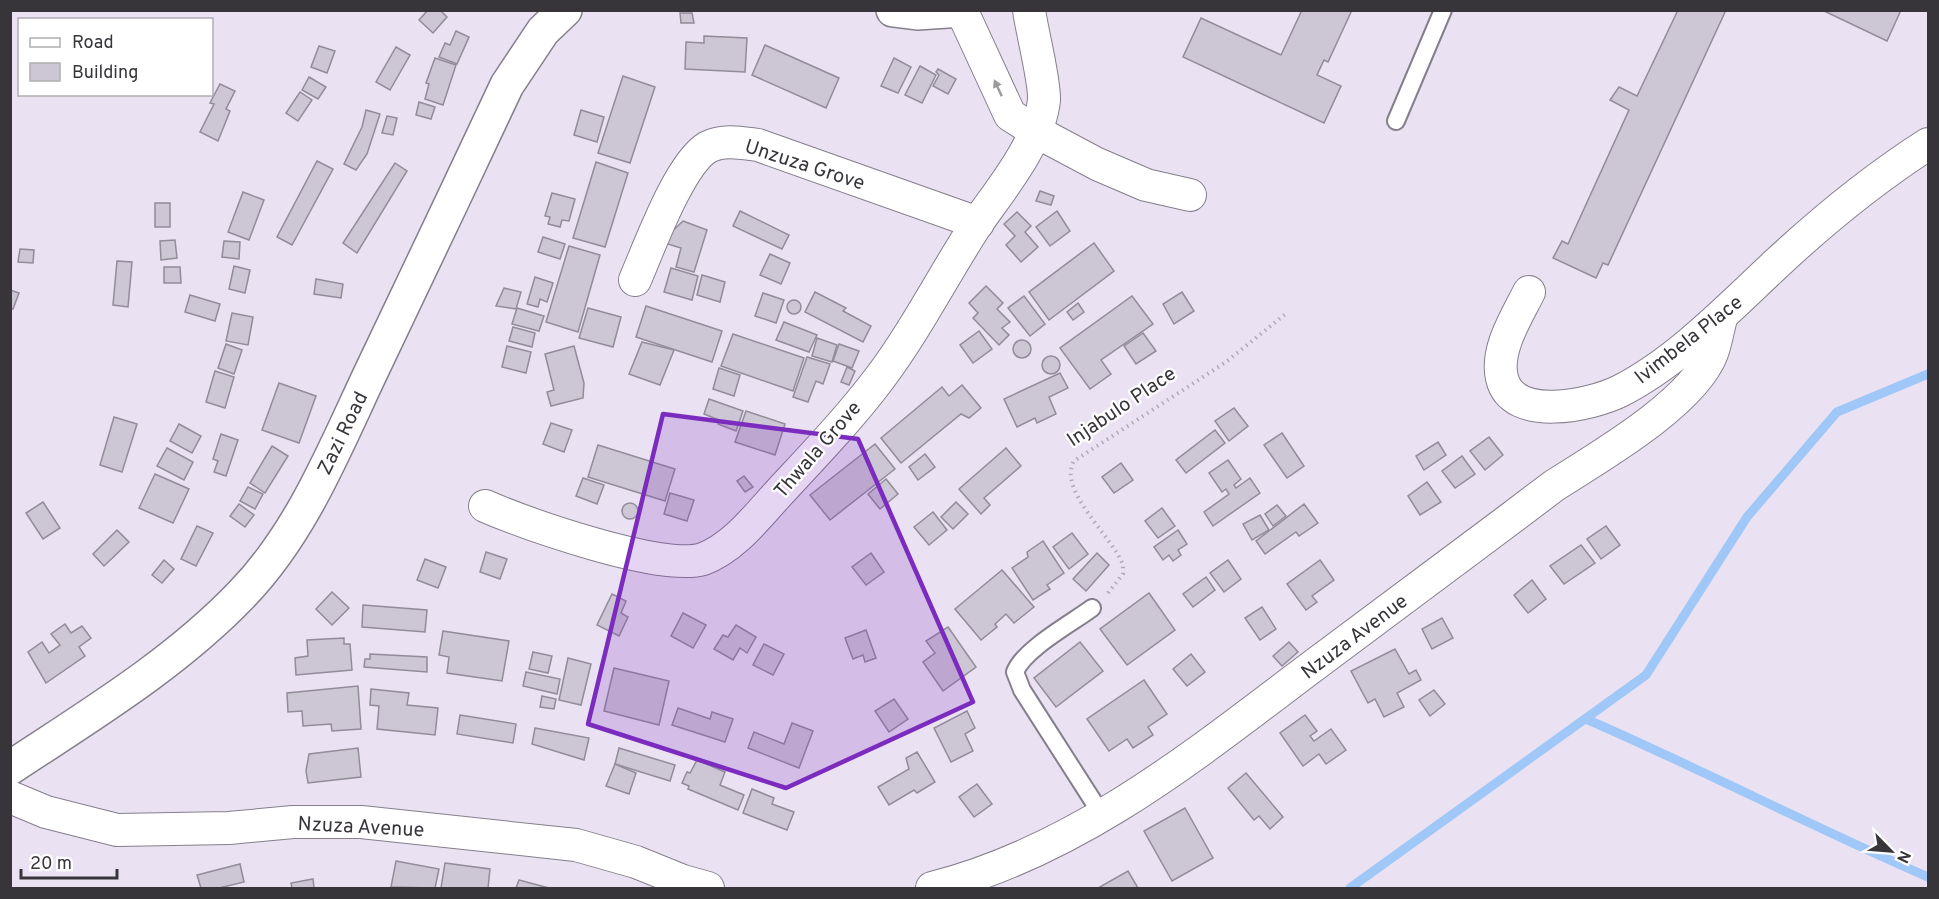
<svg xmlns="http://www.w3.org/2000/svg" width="1939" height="899" viewBox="0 0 1939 899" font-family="Overpass,sans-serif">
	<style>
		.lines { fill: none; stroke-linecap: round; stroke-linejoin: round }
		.stream { stroke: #9fc7f7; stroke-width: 9 }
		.building { fill: #cdc6d5; stroke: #928b99; stroke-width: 1.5 }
		.service-casing { stroke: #857e8c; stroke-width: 20 }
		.minor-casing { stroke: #857e8c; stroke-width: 34 }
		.tertiary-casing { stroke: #857e8c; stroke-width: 36 }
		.path { stroke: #b0aab6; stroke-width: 4; stroke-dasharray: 1.5 4.5; stroke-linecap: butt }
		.service { stroke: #fff; stroke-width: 16 }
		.minor { stroke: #fff; stroke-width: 32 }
		.tertiary { stroke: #fff; stroke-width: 33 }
		.oneway { fill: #9b9a9c }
		.marked { fill: #7b2cbf; fill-opacity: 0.2; stroke: #7b2cbf; stroke-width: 4.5; stroke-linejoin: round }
		.labels { text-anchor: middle; stroke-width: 4.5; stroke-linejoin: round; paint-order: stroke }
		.street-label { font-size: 20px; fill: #37343a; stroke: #fff }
	</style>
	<rect width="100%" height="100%" fill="#eae2f2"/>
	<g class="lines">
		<!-- stream -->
		<g class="stream">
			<path d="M1586 719C1701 769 1813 827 1928 877"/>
			<path d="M1350 888 1646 675 1747 517 1837 412 1928 374"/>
		</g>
	</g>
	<!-- building -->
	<g class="building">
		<path d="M428 10H440L447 17 433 33 419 20Z"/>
		<path d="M1302 10H1352L1328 62 1324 60 1317 75 1341 86 1324 123 1183 57 1201 18 1281 55Z"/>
		<path d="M1678 10H1726L1608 265 1603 263 1596 278 1553 258 1562 241 1568 244 1629 110 1610 100 1619 87 1637 96Z"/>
		<path d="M1822 10H1901L1887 41Z"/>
		<path d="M680 13H692L694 23H681Z"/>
		<path d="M456 31 469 37 457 64 439 57 445 43 450 45Z"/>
		<path d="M704 36 747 38 745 72 685 69 686 42 704 43Z"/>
		<path d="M765 45 839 78 826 108 752 75Z"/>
		<path d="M319 46 335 51 327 73 311 67Z"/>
		<path d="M396 47 410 55 390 90 376 82Z"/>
		<path d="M435 58 456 65 443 105 425 99 429 84 426 83Z"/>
		<path d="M894 58 911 67 898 93 881 86Z"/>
		<path d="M920 66 936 75 922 103 905 95Z"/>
		<path d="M938 69 956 79 948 94 933 86 939 75 936 72Z"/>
		<path d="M623 76 655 87 630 163 598 153Z"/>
		<path d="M309 77 326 87 318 99 302 90Z"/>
		<path d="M220 84 235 91 226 109 230 111 218 141 200 132 214 104 210 103Z"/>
		<path d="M300 92 312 100 298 121 286 113Z"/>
		<path d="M419 102 435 107 431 119 416 115Z"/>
		<path d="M366 110 380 114 367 154 356 170 344 164 362 127Z"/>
		<path d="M581 110 604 117 597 142 574 135Z"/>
		<path d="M387 116 397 118 393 135 382 133Z"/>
		<path d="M317 161 333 169 292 245 277 237Z"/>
		<path d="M596 162 628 173 605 247 573 238Z"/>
		<path d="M395 163 407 171 357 253 343 243Z"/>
		<path d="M1040 191 1054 196 1051 205 1036 201Z"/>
		<path d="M243 192 264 200 249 240 228 232Z"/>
		<path d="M552 193 575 199 569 221 562 220 560 227 548 224 550 217 545 216Z"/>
		<rect x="155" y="203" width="15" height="24"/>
		<path d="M740 211 789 235 782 249 733 226Z"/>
		<path d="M1057 211 1070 231 1050 246 1036 227Z"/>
		<path d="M1017 212 1031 226 1025 232 1038 247 1021 262 1006 245 1015 236 1004 224Z"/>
		<path d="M683 221 707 230 694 272 676 267 681 248 661 242Z"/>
		<path d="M543 237 565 244 560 259 538 252Z"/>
		<path d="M175 240 177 258 161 260 160 241Z"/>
		<path d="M224 241 240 242 239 259 222 257Z"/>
		<path d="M1094 243 1114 271 1049 320 1029 292Z"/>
		<path d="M569 246 600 255 578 332 546 322Z"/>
		<path d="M20 249 34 250 33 263 18 262Z"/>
		<path d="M770 254 790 263 781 284 760 275Z"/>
		<path d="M117 261 132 262 128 307 113 305Z"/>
		<path d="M234 266 250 270 245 293 229 289Z"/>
		<path d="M164 267H180L181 283H164Z"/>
		<path d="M671 268 698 276 692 300 664 292Z"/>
		<path d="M702 275 725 282 720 302 697 295Z"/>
		<path d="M535 277 553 283 547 302 540 299 538 307 527 304Z"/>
		<path d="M316 279 343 284 341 298 314 294Z"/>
		<path d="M986 286 1003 303 997 309 1010 322 1002 328 1009 335 999 345 973 318 978 313 969 303Z"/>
		<path d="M504 288 521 292 516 309 496 306Z"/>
		<path d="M10 290 19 293 13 309 10 308Z"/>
		<path d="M815 292 846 308 843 311 871 326 863 342 805 312Z"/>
		<path d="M1182 292 1194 311 1174 324 1163 304Z"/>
		<path d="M763 293 784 300 776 323 755 316Z"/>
		<path d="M190 295 220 304 215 321 185 312Z"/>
		<path d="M1024 296 1045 324 1030 336 1008 308Z"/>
		<path d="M1132 296 1153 324 1101 360 1111 374 1090 389 1060 348Z"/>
		<circle cx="794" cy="307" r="7"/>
		<path d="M1078 303 1084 312 1073 320 1067 312Z"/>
		<path d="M646 306 722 331 712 362 636 337Z"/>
		<path d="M517 308 544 316 539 331 512 324Z"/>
		<path d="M588 308 621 317 613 347 579 338Z"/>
		<path d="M232 313 253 317 248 345 226 341Z"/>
		<path d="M784 322 817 335 809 352 776 340Z"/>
		<path d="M513 327 535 333 532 347 509 341Z"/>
		<path d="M979 331 992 349 973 363 960 345Z"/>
		<path d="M1143 333 1156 351 1136 364 1124 346Z"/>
		<path d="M733 334 804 358 793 391 721 366Z"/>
		<path d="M817 338 837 345 832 362 812 356Z"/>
		<circle cx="1022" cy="349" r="9"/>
		<path d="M642 342 674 350 660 385 629 374Z"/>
		<path d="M226 344 242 350 234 374 218 368Z"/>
		<path d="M839 344 859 351 852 368 833 361Z"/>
		<path d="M507 346 531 352 526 373 502 367Z"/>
		<path d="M574 346 584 383 583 398 551 406 547 392 554 390 545 354Z"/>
		<circle cx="1051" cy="365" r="9"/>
		<path d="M807 357 830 364 823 384 816 381 808 402 793 397Z"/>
		<path d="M847 367 855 371 849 385 841 382Z"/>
		<path d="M719 368 740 375 734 396 713 389Z"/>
		<path d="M215 371 234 377 225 408 206 402Z"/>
		<path d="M1060 373 1068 388 1049 397 1056 414 1037 423 1035 418 1017 427 1004 399Z"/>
		<path d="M279 383 316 396 299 443 262 430Z"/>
		<path d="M962 385 981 408 969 418 961 414 901 463 881 438 942 387 949 396Z"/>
		<path d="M709 399 743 411 736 431 718 424 719 420 704 414Z"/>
		<path d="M1234 408 1248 426 1229 441 1215 421Z"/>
		<path d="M746 411 785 424 775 455 735 442Z"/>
		<path d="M114 417 137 424 122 472 100 465Z"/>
		<path d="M551 423 572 430 564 452 543 444Z"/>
		<path d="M179 424 201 436 192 453 170 441Z"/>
		<path d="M1215 430 1225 443 1186 473 1176 460Z"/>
		<path d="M1282 433 1304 466 1287 478 1264 445Z"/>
		<path d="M221 434 238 440 226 476 214 472 218 461 213 459Z"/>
		<path d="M1489 437 1503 455 1485 470 1470 451Z"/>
		<path d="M1438 442 1446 455 1424 470 1416 456Z"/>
		<path d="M875 444 895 469 830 520 810 495Z"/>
		<path d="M598 445 675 469 665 501 588 477Z"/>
		<path d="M272 446 288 456 265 493 250 483Z"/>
		<path d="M167 448 193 462 184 480 157 466Z"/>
		<path d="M1006 448 1021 466 984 498 990 505 981 514 959 489Z"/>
		<path d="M925 454 935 467 918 480 909 467Z"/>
		<path d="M1462 456 1475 474 1455 488 1442 471Z"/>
		<path d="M1228 460 1241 479 1234 485 1236 488 1250 478 1260 493 1213 526 1204 512 1229 494 1226 489 1222 492 1209 473Z"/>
		<path d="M1121 463 1133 480 1114 493 1102 477Z"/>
		<path d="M155 474 189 489 173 523 139 508Z"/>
		<path d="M744 476 753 487 745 492 737 481Z"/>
		<path d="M583 478 604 485 597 504 576 496Z"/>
		<path d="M886 479 898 494 880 509 868 494Z"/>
		<path d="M1427 482 1441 502 1420 515 1408 496Z"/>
		<path d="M248 487 263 494 255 509 240 501Z"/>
		<path d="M670 493 694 500 687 521 664 514Z"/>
		<path d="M43 502 60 528 43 539 26 513Z"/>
		<path d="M956 502 968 514 953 529 941 517Z"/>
		<circle cx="630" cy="511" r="8"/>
		<path d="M239 504 254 515 245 527 230 516Z"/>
		<path d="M1304 504 1318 523 1299 536 1296 532 1265 554 1256 541Z"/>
		<path d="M1277 505 1286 516 1273 526 1265 514Z"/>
		<path d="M1162 508 1175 526 1158 538 1145 521Z"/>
		<path d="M933 512 947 530 929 545 914 527Z"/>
		<path d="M1260 515 1269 530 1252 540 1243 524Z"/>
		<path d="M197 526 213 533 196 566 181 559Z"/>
		<path d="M1606 526 1620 545 1601 559 1587 539Z"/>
		<path d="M117 530 129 542 104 566 93 554Z"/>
		<path d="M1178 530 1187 544 1178 550 1181 555 1173 561 1169 555 1163 560 1154 547Z"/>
		<path d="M1072 533 1088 554 1069 569 1053 547Z"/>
		<path d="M1043 541 1064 573 1047 585 1050 589 1033 600 1012 568 1028 557 1027 552Z"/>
		<path d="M1581 545 1595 563 1564 584 1550 566Z"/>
		<path d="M486 552 507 559 500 579 480 572Z"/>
		<path d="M871 553 884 572 866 585 852 567Z"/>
		<path d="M1097 553 1109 565 1086 591 1073 579Z"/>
		<path d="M425 559 446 567 438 588 417 580Z"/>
		<path d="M164 560 174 569 162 583 152 575Z"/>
		<path d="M1228 560 1241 579 1224 592 1210 573Z"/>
		<path d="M1320 560 1334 580 1312 596 1317 602 1306 610 1287 584Z"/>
		<path d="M1002 570 1034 607 1014 623 1006 614 995 624 997 627 981 640 955 609Z"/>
		<path d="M1206 577 1215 590 1193 607 1183 594Z"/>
		<path d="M1532 580 1546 599 1528 613 1514 595Z"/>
		<path d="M332 592 349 608 332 625 316 609Z"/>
		<path d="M1149 593 1175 630 1127 665 1100 629Z"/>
		<path d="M612 594 626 601 621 613 628 617 619 636 597 625Z"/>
		<path d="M363 605 427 610 425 632 362 627Z"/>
		<path d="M1262 607 1276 629 1260 640 1245 618Z"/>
		<path d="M683 613 706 625 693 648 671 636Z"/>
		<path d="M1442 618 1453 638 1432 649 1422 629Z"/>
		<path d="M65 624 71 633 82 626 91 638 79 647 85 656 46 683 28 652 42 642 49 653 60 645 51 634Z"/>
		<path d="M736 625 756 637 747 653 740 648 733 660 714 649 723 635 728 637Z"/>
		<path d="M948 627 976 667 943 691 923 662 935 653 926 641Z"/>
		<path d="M866 630 876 658 865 662 863 655 853 659 845 638Z"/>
		<path d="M443 631 509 641 502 681 447 673 449 657 439 655Z"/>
		<path d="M344 638V644H350L352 670 296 675 295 658 308 656 307 640Z"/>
		<path d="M1080 642 1103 671 1056 707 1034 678Z"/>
		<path d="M1289 642 1298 652 1282 666 1273 656Z"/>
		<path d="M764 644 784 654 773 675 753 665Z"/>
		<path d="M1395 649 1409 674 1416 670 1421 680 1397 693 1404 707 1384 717 1375 699 1368 703 1351 671Z"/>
		<path d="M533 652 552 656 548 673 529 669Z"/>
		<path d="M370 654 427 657V672L364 667 365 659H370Z"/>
		<path d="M1191 654 1205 672 1187 686 1173 669Z"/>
		<path d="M568 658 591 664 581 705 559 700Z"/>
		<path d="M614 668 669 681 659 725 604 711Z"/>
		<path d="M526 672 560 679 557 694 523 686Z"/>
		<path d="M1144 680 1167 714 1148 727 1153 735 1133 748 1127 739 1109 751 1087 719Z"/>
		<path d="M358 686 361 729 332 731 331 724 303 726 302 711 288 712 287 693Z"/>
		<path d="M371 689 409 693 407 705 438 708 435 735 377 729 379 706 370 705Z"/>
		<path d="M1434 690 1445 704 1430 716 1419 700Z"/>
		<path d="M542 696 556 699 554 709 540 707Z"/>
		<path d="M894 699 908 719 889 732 875 711Z"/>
		<path d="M678 708 710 719 712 712 733 719 725 742 672 725Z"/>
		<path d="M967 711 975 728 965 734 973 751 951 762 934 728Z"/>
		<path d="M460 715 516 724 513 743 457 734Z"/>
		<path d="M1305 715 1317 731 1310 736 1314 741 1331 729 1346 750 1326 764 1319 754 1303 766 1280 733Z"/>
		<path d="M792 723 813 731 799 768 748 748 754 732 784 744Z"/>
		<path d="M535 728 589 738 584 760 532 744Z"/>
		<path d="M358 748 361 777 308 783 306 771 309 754Z"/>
		<path d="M619 748 675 765 670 781 615 764Z"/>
		<path d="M917 752 935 782 917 793 914 790 889 805 878 787 909 769 906 758Z"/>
		<path d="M697 760 725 772 720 785 744 795 738 810 688 789 689 786 682 783 687 772 690 773Z"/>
		<path d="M615 764 636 773 629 794 606 786Z"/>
		<path d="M1246 773 1283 817 1270 829 1259 816 1254 820 1228 788Z"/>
		<path d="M977 784 992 804 974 817 959 797Z"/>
		<path d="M752 789 774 798 772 804 794 812 787 830 743 813Z"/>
		<path d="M1185 808 1213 858 1172 881 1144 831Z"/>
		<path d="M396 861 439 869 435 888 391 887Z"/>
		<path d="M445 863 490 869 488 888H441Z"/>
		<path d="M240 864 244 882 219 888H201L197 875Z"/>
		<path d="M1128 871 1138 888H1098Z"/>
		<path d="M313 879 314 888H292L291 883Z"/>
		<path d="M519 880 549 888H516Z"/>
	</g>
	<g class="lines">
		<!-- service casing -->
		<g class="service-casing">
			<g id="service">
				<path d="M1396 121 1443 10"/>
				<path d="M1092 608C1072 623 1024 649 1015 672L1022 690 1102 815"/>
			</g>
		</g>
		<!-- minor casing -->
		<g class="minor-casing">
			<g id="minor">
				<path d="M962 11 1010 115 1035 131 1097 164 1146 185 1190 195"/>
				<path d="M635 280C649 248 679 164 708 147 724 139 742 143 758 145L978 223"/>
				<path d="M1529 292C1517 316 1495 350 1502 378 1512 423 1592 405 1620 391 1677 362 1728 309 1775 265 1821 222 1875 178 1928 144"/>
				<path d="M485 506C527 524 662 572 703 559 733 548 756 518 777 495 812 457 848 420 879 379 916 330 944 274 978 222 1001 189 1040 142 1044 100 1045 81 1032 32 1029 10"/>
				<path d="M10 797 46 812 117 830 229 828 293 822H361L576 845 636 862 683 881 708 888"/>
				<path d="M932 888C1074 852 1190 759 1305 672 1388 610 1472 548 1555 485 1599 457 1693 403 1712 353 1716 342 1718 329 1721 318"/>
			</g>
		</g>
		<!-- tertiary casing -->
		<g class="tertiary-casing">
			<g id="tertiary">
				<path d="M893 10 917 13 963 10"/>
				<path d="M10 768C90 715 175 664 242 594 302 532 335 448 371 372 417 276 462 181 507 85L543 31 565 10"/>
			</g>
		</g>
		<!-- path -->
		<path class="path" d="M1108 593 1123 574V565C1112 536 1057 490 1074 461L1226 362 1288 312"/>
		<!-- service -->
		<use href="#service" class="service"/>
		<!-- minor -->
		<use href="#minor" class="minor"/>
		<!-- tertiary -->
		<use href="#tertiary" class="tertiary"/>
	</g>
	<!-- one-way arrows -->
	<defs><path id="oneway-solid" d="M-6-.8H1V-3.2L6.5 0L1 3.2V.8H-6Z" transform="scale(1.5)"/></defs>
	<use class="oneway" href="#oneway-solid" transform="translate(998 88) rotate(-115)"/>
	<!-- marked area -->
	<path class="marked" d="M663 414 858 439 973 702 786 788 588 724Z"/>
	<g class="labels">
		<!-- street labels -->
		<g class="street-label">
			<text transform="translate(805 164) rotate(18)" y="7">Unzuza Grove</text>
			<text transform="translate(1688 339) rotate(-38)" y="7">Ivimbela Place</text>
			<text transform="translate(1121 406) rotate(-34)" y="7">Injabulo Place</text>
			<text transform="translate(342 433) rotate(-64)" y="7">Zazi Road</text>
			<text transform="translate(817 449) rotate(-49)" y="7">Thwala Grove</text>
			<text transform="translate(1354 636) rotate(-37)" y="7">Nzuza Avenue</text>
			<text transform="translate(361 826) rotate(3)" y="7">Nzuza Avenue</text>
		</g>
	</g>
	<!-- border -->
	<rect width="1939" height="899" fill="none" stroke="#37343a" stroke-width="24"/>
	<!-- legend -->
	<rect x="18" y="18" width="195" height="78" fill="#ffffff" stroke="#afaeb0" stroke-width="1.5"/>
	<rect x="30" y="38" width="30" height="9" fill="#ffffff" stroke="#afaeb0" stroke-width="1.5"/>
	<text x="72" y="48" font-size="18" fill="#37343a">Road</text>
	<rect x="30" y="63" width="30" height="18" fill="#cdc6d5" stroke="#afaeb0" stroke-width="1.5"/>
	<text x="72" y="78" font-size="18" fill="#37343a">Building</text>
	<!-- north arrow -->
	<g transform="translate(1891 851) rotate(115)" stroke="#ffffff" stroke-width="4.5" paint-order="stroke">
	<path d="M0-4.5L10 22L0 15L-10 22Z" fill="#37343a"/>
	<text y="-9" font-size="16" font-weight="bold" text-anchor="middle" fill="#37343a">N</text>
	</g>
	<!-- scale -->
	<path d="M21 869v9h96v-9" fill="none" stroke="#37343a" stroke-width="3"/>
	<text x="30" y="869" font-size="18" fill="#37343a" stroke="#ffffff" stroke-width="4.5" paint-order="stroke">20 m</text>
</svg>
